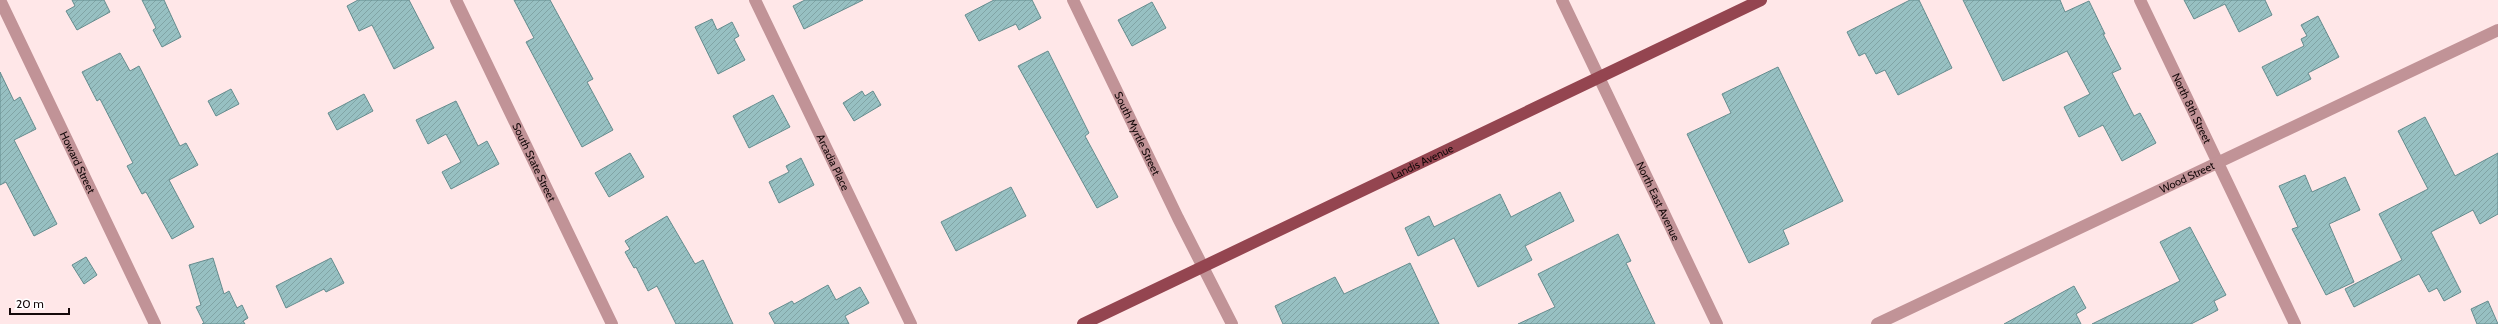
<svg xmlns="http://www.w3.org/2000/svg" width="2498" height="324" viewBox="0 0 2498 324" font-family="Cabin,sans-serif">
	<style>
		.building { fill: url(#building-hatch); stroke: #658c8e }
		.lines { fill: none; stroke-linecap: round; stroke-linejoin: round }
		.street { stroke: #c19397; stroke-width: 12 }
		.primary { stroke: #944550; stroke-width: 12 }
		.labels { text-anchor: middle; stroke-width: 4; stroke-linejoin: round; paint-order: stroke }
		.street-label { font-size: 11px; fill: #15090a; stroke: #fff }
	</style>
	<defs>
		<pattern id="building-hatch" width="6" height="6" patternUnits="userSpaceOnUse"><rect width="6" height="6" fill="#97c0c2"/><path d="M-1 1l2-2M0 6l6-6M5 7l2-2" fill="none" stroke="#81a4a5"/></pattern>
	</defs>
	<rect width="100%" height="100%" fill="#ffe7e8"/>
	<!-- building -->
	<g class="building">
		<path d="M72 0H104L110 12 77 30 66 11 75 6Z"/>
		<path d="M142 0H164L181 37 162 47 153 30 156 28Z"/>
		<path d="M358 0H409L434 48 394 69 372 25 359 31 347 6Z"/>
		<path d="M514 0H550L593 79 587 82 613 130 582 147 526 42 534 38Z"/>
		<path d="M805 0H863L804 29 793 6Z"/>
		<path d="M994 0H1032L1041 18 1019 30 1016 24 979 41 965 15Z"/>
		<path d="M1910 0H1919L1952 68 1898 95 1885 70 1876 74 1865 53 1859 56 1847 32Z"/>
		<path d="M1963 0H2060L2065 12 2089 1 2105 34H2103L2121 69 2112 73 2134 116 2140 113 2156 143 2122 161 2103 125 2079 137 2064 107 2090 94 2067 51 2003 81Z"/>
		<path d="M2184 0H2265L2272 15 2239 32 2225 4 2194 19Z"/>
		<path d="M1152 2 1166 28 1132 46 1118 20Z"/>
		<path d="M2318 16 2339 57 2308 73 2311 79 2277 96 2262 67 2304 46 2301 39 2307 36 2301 25Z"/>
		<path d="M712 19 717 30 732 22 739 36 734 39 745 60 718 74 695 27Z"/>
		<path d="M1048 51 1089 133 1085 136 1118 197 1097 208 1018 66Z"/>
		<path d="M120 53 130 71 139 66 180 146 186 143 198 165 169 180 194 227 172 239 146 192 142 194 127 166 133 163 100 99 97 101 82 72Z"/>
		<path d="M1778 67 1843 201 1783 230 1789 244 1749 263 1687 134 1731 113 1722 94Z"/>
		<path d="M0 72 14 101 20 97 36 129 14 140 57 224 34 236 6 182 0 185Z"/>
		<path d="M231 89 239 104 216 116 208 101Z"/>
		<path d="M862 91 865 96 873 91 881 105 854 121 843 103Z"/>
		<path d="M364 94 373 111 337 130 328 113Z"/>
		<path d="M773 95 790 127 749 148 733 116Z"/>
		<path d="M456 101 478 146 487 141 499 164 451 189 442 172 461 162 446 134 428 144 416 120Z"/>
		<path d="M2425 117 2455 176 2498 153V214L2480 224 2473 210 2431 232 2461 292 2444 301 2437 288 2429 292 2419 274 2354 307 2345 289 2402 260 2379 214 2428 189 2398 131Z"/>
		<path d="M630 153 644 177 609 197 595 173Z"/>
		<path d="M801 158 814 185 779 203 769 182 789 172 786 166Z"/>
		<path d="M2305 175 2312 192 2345 177 2360 210 2329 224 2354 282 2326 295 2292 229 2298 227 2279 186Z"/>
		<path d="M1011 187 1026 216 956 251 941 222Z"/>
		<path d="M1560 192 1574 221 1525 246 1532 260 1478 287 1454 238 1418 256 1405 228 1429 216 1434 227 1500 194 1511 217Z"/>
		<path d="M667 216 695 264 703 260 733 324H676L657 286 648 291 636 267 634 268 625 252 630 249 625 241Z"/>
		<path d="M2190 227 2226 295 2214 301 2218 310 2191 324H2092L2180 281 2160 242Z"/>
		<path d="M1618 234 1631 261 1626 263 1655 324H1518L1555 307 1538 274Z"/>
		<path d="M86 257 97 275 84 284 72 265Z"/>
		<path d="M213 258 224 294 229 291 237 308 242 305 248 318 243 321 245 324H202L204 323 196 307 201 305 189 265Z"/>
		<path d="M331 258 344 283 326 292 324 289 286 308 276 286Z"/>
		<path d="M1410 263 1439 324H1283L1275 306 1335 277 1344 294Z"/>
		<path d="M828 285 836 300 860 287 869 303 845 316 849 324H775L769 313 792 301 794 304Z"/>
		<path d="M2074 286 2086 308 2076 314 2081 324H2004Z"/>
		<path d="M2488 301 2498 324H2477L2471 309Z"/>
	</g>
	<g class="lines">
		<!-- street -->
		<g class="street">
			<path id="s1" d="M0 0 155 324"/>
			<path id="s2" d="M456 0 612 324"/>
			<path id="s3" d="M755 0 911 324"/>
			<path id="s4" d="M1073 0 1178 218 1232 324"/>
			<path id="s5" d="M1562 0 1717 324"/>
			<path id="s6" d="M2140 0 2295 324"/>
			<path id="s7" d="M1877 324 2498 30"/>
		</g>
		<!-- primary -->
		<path class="primary" id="s8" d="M1083 324 1761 0"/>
	</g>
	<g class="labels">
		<!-- street labels -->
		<g class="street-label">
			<text dy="4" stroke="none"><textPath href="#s6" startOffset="120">North 8th Street</textPath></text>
			<text dy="4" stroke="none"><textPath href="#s4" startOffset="148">South Myrtle Street</textPath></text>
			<text dy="4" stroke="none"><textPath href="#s1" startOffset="180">Howard Street</textPath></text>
			<text dy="4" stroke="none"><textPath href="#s2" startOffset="180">South State Street</textPath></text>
			<text dy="4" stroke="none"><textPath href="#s3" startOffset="180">Arcadia Place</textPath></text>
			<text dy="4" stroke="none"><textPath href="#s8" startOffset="376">Landis Avenue</textPath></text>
			<text dy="4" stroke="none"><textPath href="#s7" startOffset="343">Wood Street</textPath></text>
			<text dy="4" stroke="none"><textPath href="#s5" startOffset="223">North East Avenue</textPath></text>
		</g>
	</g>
	<!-- scale -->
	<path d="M10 308v6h59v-6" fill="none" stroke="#15090a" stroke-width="2"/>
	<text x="16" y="308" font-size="12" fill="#15090a" stroke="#ffffff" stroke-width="3" paint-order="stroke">20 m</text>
</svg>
